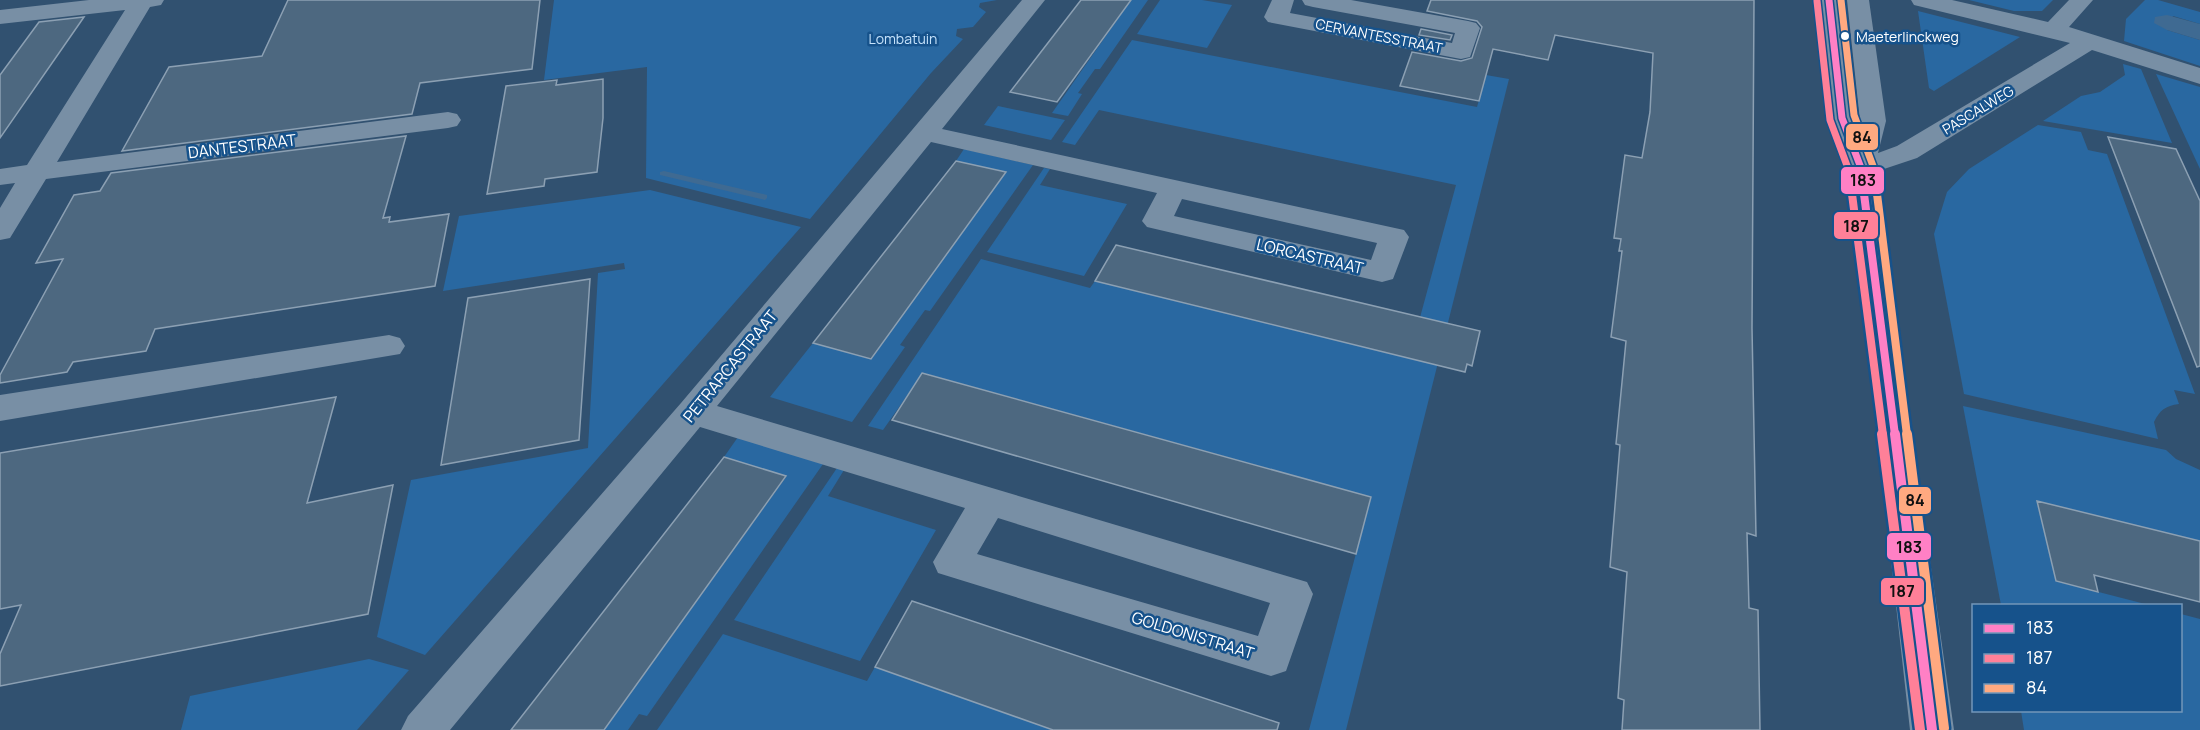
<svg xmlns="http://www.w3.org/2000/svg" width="2200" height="730" viewBox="0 0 2200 730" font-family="Manrope,sans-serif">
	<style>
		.green { fill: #2968a1 }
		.water { fill: #3f6a92 }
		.building { fill: #4d6880; stroke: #8ca0b3; stroke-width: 1.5 }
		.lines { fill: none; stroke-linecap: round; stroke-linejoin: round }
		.minor { fill: #788fa5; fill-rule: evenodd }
		.bus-1-far2-casing { stroke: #16528b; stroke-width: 10 }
		.bus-1-far1-casing { stroke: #16528b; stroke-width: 13 }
		.bus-1-casing { stroke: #16528b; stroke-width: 15 }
		.bus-2-far2-casing { stroke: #16528b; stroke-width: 10 }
		.bus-2-far1-casing { stroke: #16528b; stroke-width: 13 }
		.bus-2-casing { stroke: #16528b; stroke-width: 15 }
		.bus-3-far2-casing { stroke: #16528b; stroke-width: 10 }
		.bus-3-far1-casing { stroke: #16528b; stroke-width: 13 }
		.bus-3-casing { stroke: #16528b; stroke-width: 15 }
		.bus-1-far2 { stroke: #ff80c5; stroke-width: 7 }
		.bus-1-far1 { stroke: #ff80c5; stroke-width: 8 }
		.bus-1 { stroke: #ff80c5; stroke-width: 10 }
		.bus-2-far2 { stroke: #ff8098; stroke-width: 7 }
		.bus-2-far1 { stroke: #ff8098; stroke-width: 8 }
		.bus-2 { stroke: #ff8098; stroke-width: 10 }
		.bus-3-far2 { stroke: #ffa980; stroke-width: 7 }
		.bus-3-far1 { stroke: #ffa980; stroke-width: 8 }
		.bus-3 { stroke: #ffa980; stroke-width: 10 }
		.bus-dot { fill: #fff; stroke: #16528b; stroke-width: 2 }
		.labels { text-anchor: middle; stroke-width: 5; stroke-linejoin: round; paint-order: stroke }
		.far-street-label { font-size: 14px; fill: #fff; stroke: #16528b }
		.bus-label { font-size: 14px; fill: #fff; stroke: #16528b; text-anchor: start }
		.far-park-label { font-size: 14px; fill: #c5e2fb; stroke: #16528b }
		.street-label { font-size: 16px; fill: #fff; stroke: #16528b }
		.line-badge { stroke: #16528b; stroke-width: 2 }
		.pale-badge-label { font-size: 16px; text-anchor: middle; font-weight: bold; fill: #111 }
	</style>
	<rect width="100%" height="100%" fill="#315170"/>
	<!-- green -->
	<g class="green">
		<path d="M554 0H997L980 3 979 7 986 12 973 27 957 29 956 36 963 39 931 73 810 219 646 178 647 67 544 80Z"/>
		<path d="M1131 0H1148L1100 69H1095L1078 93 1082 94 1068 116 1052 113Z"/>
		<path d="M1160 0H1202L1232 5 1207 48 1137 34Z"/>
		<path d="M1969 0H2053L2042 11H2014Z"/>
		<path d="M2145 0H2158L2200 12V24L2173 16 2167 30 2200 40V66L2124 41 2126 19Z"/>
		<path d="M1918 11 2020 37 1934 91 1929 88Z"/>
		<path d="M1132 40 1477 107 1486 75 1509 79 1346 730H1309L1371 497 923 373 883 430 868 426 981 259 1090 288 1095 281 1409 358 1456 185 1099 110 1075 145 1062 142Z"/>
		<path d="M2123 64 2141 69 2172 143 2043 121 2081 96 2100 92 2125 75Z"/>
		<path d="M2156 74 2200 87V169Z"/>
		<path d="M998 106 1065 120 1051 140 984 125Z"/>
		<path d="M2038 125 2081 132 2088 150 2107 154 2195 394 2174 390 2179 404C2165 406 2160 410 2154 422L2158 439 1964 394 1934 234 1947 192 1969 169Z"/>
		<path d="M964 149 1033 165 930 311 925 310 900 345 905 347 852 422 770 397 813 343 871 359 1005 172 956 161Z"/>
		<path d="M1044 168 1050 169 1040 185 1127 204 1084 276 987 252Z"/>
		<path d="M650 190 801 227 425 655 377 637 411 480 588 448 598 273 625 269 624 263 443 291 459 216Z"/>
		<path d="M1963 406 2166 450 2176 459 2200 470V541L2037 502 2056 581 2149 605H2001Z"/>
		<path d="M738 437 823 464 647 716 639 714 628 730H604L786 477 724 457Z"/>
		<path d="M837 468 844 470 828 496 936 530 860 661 734 620Z"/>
		<path d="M2181 614 2200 619V730H2024L2021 711 2180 710Z"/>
		<path d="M723 634 867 681 875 667 1053 730H657Z"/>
		<path d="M369 659 409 670 357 730H181L190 696Z"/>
	</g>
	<!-- water -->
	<g class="water">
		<path d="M2167 15 2200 24V40L2167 30 2154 23 2155 17Z"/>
		<path d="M664 171 767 195V198L765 200 660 175V172Z"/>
	</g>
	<!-- building -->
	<g class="building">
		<path d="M288 0H540L532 69 420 83 412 114 122 151 169 67 262 56Z"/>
		<path d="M1081 0H1131L1057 102 1010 92Z"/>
		<path d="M1431 0H1754L1752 328 1756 536 1747 533 1749 608 1758 610 1760 730H1622L1624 700 1618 698 1627 572 1610 567 1620 445 1616 444 1626 341 1611 337 1622 251H1619L1621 239 1614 238 1625 155 1642 158 1650 112 1653 53 1555 35 1548 60 1493 49 1479 101 1400 86 1412 52 1461 61 1472 58 1482 27 1477 21 1427 11Z"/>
		<path d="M84 17 0 138V75L39 22Z"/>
		<path d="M1421 29 1452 35 1450 40 1419 35Z"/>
		<path d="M603 79V118L597 172 545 179 544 186 487 194 506 86 557 80 556 85Z"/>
		<path d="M406 136 383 218 390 217 389 222 449 214 435 286 155 329 146 351 73 362 67 372 0 383V375L63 259 36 263 74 195 100 191 111 173Z"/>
		<path d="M2108 137 2176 149 2200 201V366L2197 367Z"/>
		<path d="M956 161 1006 172 871 359 813 343Z"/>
		<path d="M1116 245 1480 331 1472 366 1467 364 1465 372 1095 281Z"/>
		<path d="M590 279 579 440 441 465 468 298Z"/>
		<path d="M922 373 1371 497 1356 554 892 420Z"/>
		<path d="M336 397 307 503 393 485 368 614 0 686V654L21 605 0 609V453Z"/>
		<path d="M724 457 786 476 604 730H511Z"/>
		<path d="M2037 501 2200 541V602L2094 575 2098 592 2056 581Z"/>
		<path d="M912 601 1279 723 1277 730H1053L875 667Z"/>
	</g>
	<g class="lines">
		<!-- minor -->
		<g class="minor">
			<path d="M89 0H164L161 5 150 7 57 162 448 112 457 114 461 120 457 126 448 128 46 179 10 238 0 240V208L15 183 0 185V169L27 165 125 10 0 24V10Z"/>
			<path d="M1022 0H1045L942 129 1404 230 1409 237 1393 279 1382 282 1147 227 1142 221 1157 193 931 142 717 406 1307 582 1313 594 1286 671 1271 676 938 573 933 562 965 508 700 427 450 730H401L408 716 681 403ZM1182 199 1377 243 1371 260 1174 216ZM998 518 1270 603 1258 636 977 554Z"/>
			<path d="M1272 0H1294L1290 13 1452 43 1455 33 1313 7 1305 5 1302 0H1351L1468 21 1476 23 1480 28 1470 57 1461 59 1268 22 1264 17Z"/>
			<path d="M1818 0H1840L1855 118 1858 126 1860 121 1847 0H1869L1886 121 1878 153 1897 146 2070 43 1914 5 1911 0H1952L2048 22 2069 0H2093L2069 27 2200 68V84L2092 50 1917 158 1875 172 1954 730H1910L1847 168 1829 118Z"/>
			<path d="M389 335 400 338 405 346 400 354 0 421V395Z"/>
		</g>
		<!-- bus-1-far2 casing -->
		<g class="bus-1-far2-casing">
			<path id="bus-1-far2" d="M1829 0 1842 118 1861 168 1864 195"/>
		</g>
		<!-- bus-1-far1 casing -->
		<g class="bus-1-far1-casing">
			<path id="bus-1-far1" d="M1864 194 1895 435"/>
		</g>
		<!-- bus-1 casing -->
		<g class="bus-1-casing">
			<path id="bus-1" d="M1895 434 1932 730"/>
		</g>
		<!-- bus-2-far2 casing -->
		<g class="bus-2-far2-casing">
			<path id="bus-2-far2" d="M1817 1 1830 120 1849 171 1852 195"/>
		</g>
		<!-- bus-2-far1 casing -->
		<g class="bus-2-far1-casing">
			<path id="bus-2-far1" d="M1852 194 1883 435"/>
		</g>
		<!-- bus-2 casing -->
		<g class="bus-2-casing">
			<path id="bus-2" d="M1882 434 1920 730"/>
		</g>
		<!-- bus-3-far2 casing -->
		<g class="bus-3-far2-casing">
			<path id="bus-3-far2" d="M1841 0 1854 115 1873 166 1877 195"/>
		</g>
		<!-- bus-3-far1 casing -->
		<g class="bus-3-far1-casing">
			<path id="bus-3-far1" d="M1877 194 1907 435"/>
		</g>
		<!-- bus-3 casing -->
		<g class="bus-3-casing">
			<path id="bus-3" d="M1907 434 1944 728"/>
		</g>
		<!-- bus-1-far2 -->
		<use href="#bus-1-far2" class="bus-1-far2"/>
		<!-- bus-1-far1 -->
		<use href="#bus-1-far1" class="bus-1-far1"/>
		<!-- bus-1 -->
		<use href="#bus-1" class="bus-1"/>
		<!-- bus-2-far2 -->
		<use href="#bus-2-far2" class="bus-2-far2"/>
		<!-- bus-2-far1 -->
		<use href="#bus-2-far1" class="bus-2-far1"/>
		<!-- bus-2 -->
		<use href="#bus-2" class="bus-2"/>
		<!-- bus-3-far2 -->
		<use href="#bus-3-far2" class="bus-3-far2"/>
		<!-- bus-3-far1 -->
		<use href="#bus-3-far1" class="bus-3-far1"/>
		<!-- bus-3 -->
		<use href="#bus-3" class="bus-3"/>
	</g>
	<!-- markers -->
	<circle class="bus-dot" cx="1845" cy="36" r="5"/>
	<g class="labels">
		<!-- far-street labels -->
		<g class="far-street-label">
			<text transform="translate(1379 36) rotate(11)" y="5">CERVANTESSTRAAT</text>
			<text transform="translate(1978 110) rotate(-31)" y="5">PASCALWEG</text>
		</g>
		<!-- bus labels -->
		<g class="bus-label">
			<text x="1856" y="42">Maeterlinckweg</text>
		</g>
		<!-- far-park labels -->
		<g class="far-park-label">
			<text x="903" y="44">Lombatuin</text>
		</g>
		<!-- street labels -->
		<g class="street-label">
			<text transform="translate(242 146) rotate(-7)" y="6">DANTESTRAAT</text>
			<text transform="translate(1310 256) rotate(13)" y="6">LORCASTRAAT</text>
			<text transform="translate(730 366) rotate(-51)" y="6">PETRARCASTRAAT</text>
			<text transform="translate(1193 635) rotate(17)" y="6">GOLDONISTRAAT</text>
		</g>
	</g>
	<g class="line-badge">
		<rect x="1845" y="123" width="34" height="28" rx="6" fill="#ffa980"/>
		<rect x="1840" y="166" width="45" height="29" rx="6" fill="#ff80c5"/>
		<rect x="1833" y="211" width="46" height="29" rx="6" fill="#ff8098"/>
		<rect x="1898" y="486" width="34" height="29" rx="6" fill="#ffa980"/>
		<rect x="1886" y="532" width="46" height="29" rx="6" fill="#ff80c5"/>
		<rect x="1880" y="577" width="45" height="29" rx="6" fill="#ff8098"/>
	</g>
	<g class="pale-badge-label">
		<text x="1862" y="143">84</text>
		<text x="1863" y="186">183</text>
		<text x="1856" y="232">187</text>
		<text x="1915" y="506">84</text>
		<text x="1909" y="553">183</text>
		<text x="1902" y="597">187</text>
	</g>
	<!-- legend -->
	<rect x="1972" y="604" width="210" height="108" fill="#16528b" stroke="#7397b9" stroke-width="1.5"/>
	<rect x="1984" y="624" width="30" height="9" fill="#ff80c5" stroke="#7397b9" stroke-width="1.5"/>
	<text x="2026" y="634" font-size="18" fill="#ffffff">183</text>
	<rect x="1984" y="654" width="30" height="9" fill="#ff8098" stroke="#7397b9" stroke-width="1.5"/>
	<text x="2026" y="664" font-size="18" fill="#ffffff">187</text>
	<rect x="1984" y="684" width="30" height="9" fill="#ffa980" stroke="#7397b9" stroke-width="1.5"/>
	<text x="2026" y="694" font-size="18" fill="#ffffff">84</text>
</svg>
